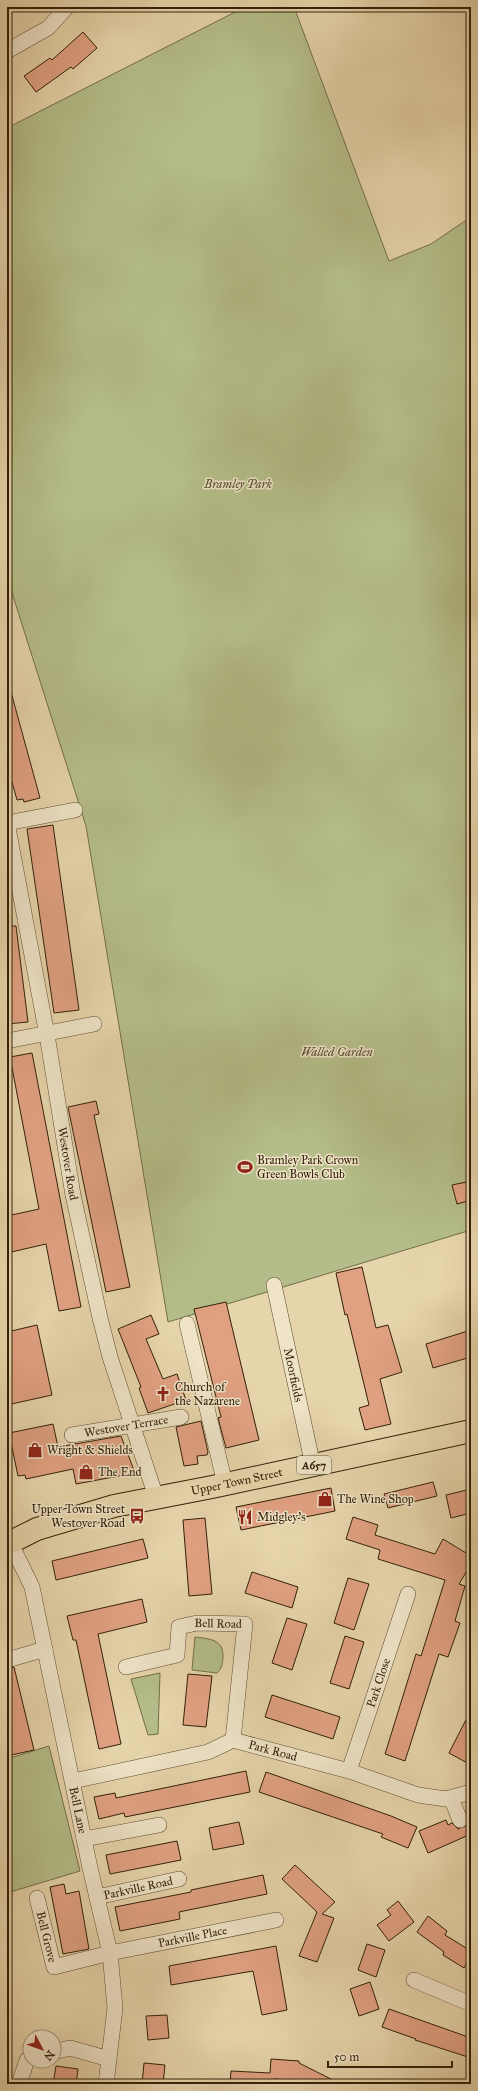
<svg xmlns="http://www.w3.org/2000/svg" width="478" height="2091" viewBox="0 0 478 2091" font-family="'IM FELL Great Primer',serif">
	<style>
		.green { fill: #b4bd89; stroke: #736e48 }
		.building { fill: #e0a182; stroke: #322008 }
		.lines { fill: none; stroke-linecap: round; stroke-linejoin: round }
		.street-casing { stroke: #5f4d30; stroke-width: 16 }
		.primary-casing { stroke: #322008; stroke-width: 24 }
		.street { stroke: #efe3c8; stroke-width: 15 }
		.primary { stroke: #e6d4aa; stroke-width: 22 }
		.labels { text-anchor: middle; stroke-width: 3; stroke-linejoin: round; paint-order: stroke }
		.shield { fill: #efe3c8; stroke: #6b5a42; stroke-width: 1 }
		.shield-label { font-size: 11px; font-weight: bold; fill: #322008 }
		.park-label { font-size: 12px; font-style: italic; fill: #524728; stroke: #efe3c8 }
		.poi-label { font-size: 12px; fill: #322008; stroke: #efe3c8; text-anchor: start }
		.street-label { font-size: 12px; fill: #322008; stroke: #efe3c8 }
	</style>
	<rect width="100%" height="100%" fill="#e6d4aa"/>
	<filter id="stains"><feTurbulence type="fractalNoise" baseFrequency=".005" numOctaves="4"/><feColorMatrix values="0 0 0 0 .2 0 0 0 0 .09 0 0 0 0 .02 0 0 0 .5 -.17"/></filter>
	<radialGradient id="worn" r=".72"><stop offset=".6" stop-color="#630" stop-opacity="0"/><stop offset="1" stop-color="#630" stop-opacity=".3"/></radialGradient>
	<!-- green -->
	<g class="green">
		<path d="M245 7H294L389 261 431 244 471 217V1230L168 1322 86 826 7 577V128Z"/>
		<path d="M195 1637C210 1639 224 1639 223 1658 222 1665 222 1668 217 1673L192 1670Z"/>
		<path d="M160 1673 158 1734 148 1735 131 1679Z"/>
		<path d="M49 1746 80 1871 7 1893V1759Z"/>
	</g>
	<!-- building -->
	<g class="building">
		<path d="M83 32 97 48 73 69 71 67 36 92 24 76 50 58 52 60Z"/>
		<path d="M7 692H11L40 798 24 802 23 799 17 800 7 764Z"/>
		<path d="M53 825 79 1010 54 1013 27 829Z"/>
		<path d="M7 926H16L28 1022 7 1024Z"/>
		<path d="M32 1053 81 1307 59 1311 46 1244 7 1253V1216L39 1209 10 1057Z"/>
		<path d="M96 1101 99 1114 94 1115 130 1287 106 1292 68 1107Z"/>
		<path d="M471 1181V1200L457 1204 452 1185Z"/>
		<path d="M362 1267 376 1328 388 1325 402 1372 380 1379 391 1424 365 1430 359 1408 369 1405 347 1314 345 1315 336 1273Z"/>
		<path d="M226 1302 259 1440 226 1448 218 1418 221 1417 194 1309Z"/>
		<path d="M151 1315 159 1334 146 1339 163 1379 177 1374 186 1400 148 1413 139 1388 141 1387 118 1329Z"/>
		<path d="M37 1325 52 1395 7 1405V1332Z"/>
		<path d="M471 1330V1357L433 1368 426 1344Z"/>
		<path d="M201 1421 208 1452 207 1455 197 1456 198 1464 184 1466 176 1427Z"/>
		<path d="M53 1424 58 1447 121 1436 135 1473 76 1484 73 1469 26 1479 25 1475 18 1476 9 1433Z"/>
		<path d="M433 1482 437 1496 388 1508 384 1494Z"/>
		<path d="M331 1488 335 1511 241 1530 236 1507Z"/>
		<path d="M471 1489V1513L451 1518 446 1495Z"/>
		<path d="M353 1517 378 1525 375 1535 435 1554 443 1539 471 1556V1564L459 1584 465 1586 455 1621 460 1623 448 1657 439 1654 405 1761 385 1754 416 1654 421 1656 445 1580 378 1559 380 1550 346 1539Z"/>
		<path d="M205 1518 212 1594 189 1596 183 1520Z"/>
		<path d="M143 1539 148 1558 56 1580 52 1561Z"/>
		<path d="M252 1572 298 1587 292 1608 245 1593Z"/>
		<path d="M348 1578 369 1584 354 1630 334 1623Z"/>
		<path d="M142 1599 147 1622 98 1634 121 1744 99 1749 76 1640H73L67 1616Z"/>
		<path d="M287 1618 307 1624 292 1670 272 1663Z"/>
		<path d="M345 1636 364 1642 349 1689 330 1683Z"/>
		<path d="M14 1667 34 1750 7 1756V1669Z"/>
		<path d="M188 1674 212 1676 206 1727 183 1725Z"/>
		<path d="M272 1695 340 1717 333 1739 265 1717Z"/>
		<path d="M471 1710V1765L449 1753Z"/>
		<path d="M246 1771 250 1792 125 1817 124 1813 99 1819 94 1797 115 1793 116 1798Z"/>
		<path d="M266 1772 391 1816 417 1827 408 1848 381 1837 383 1834 259 1792Z"/>
		<path d="M446 1820 448 1825 452 1823 458 1829 467 1825 471 1834 428 1853 419 1831Z"/>
		<path d="M239 1822 244 1844 213 1850 209 1828Z"/>
		<path d="M177 1841 181 1860 110 1874 106 1855Z"/>
		<path d="M295 1865 335 1902 322 1914 334 1918 317 1962 299 1956 317 1912 282 1879Z"/>
		<path d="M263 1875 267 1894 179 1912 180 1919 120 1931 115 1907 191 1892V1890Z"/>
		<path d="M64 1884 66 1894 79 1891 89 1949 63 1954 50 1887Z"/>
		<path d="M398 1901 414 1922 389 1941 377 1925 391 1915 387 1910Z"/>
		<path d="M428 1916 447 1931 445 1935 471 1951V1955L464 1968 443 1955 444 1952 417 1932Z"/>
		<path d="M367 1944 385 1950 376 1977 358 1970Z"/>
		<path d="M276 1946 287 2010 262 2015 253 1971 171 1985 169 1966Z"/>
		<path d="M370 1982 379 2009 359 2016 350 1989Z"/>
		<path d="M389 2009 471 2038V2058L415 2040 416 2039 382 2027Z"/>
		<path d="M167 2015 169 2038 148 2040 146 2016Z"/>
		<path d="M271 2059 299 2061V2063L339 2083 274 2079V2084H230L231 2071 270 2073Z"/>
		<path d="M144 2063 165 2065 163 2084H142Z"/>
		<path d="M56 2066 78 2069 76 2084H53Z"/>
	</g>
	<g class="lines">
		<!-- street casing -->
		<g class="street-casing">
			<g id="street">
				<path d="M7 51 48 28 67 7"/>
				<path id="s1" d="M7 823 47 1035 73 1195 100 1318 110 1357 156 1497"/>
				<path d="M7 823 75 810"/>
				<path d="M7 1041 94 1024"/>
				<path id="s2" d="M274 1285 313 1466"/>
				<path d="M187 1324 225 1484"/>
				<path id="s3" d="M72 1435 181 1417"/>
				<path id="s4" d="M10 1542 32 1587 90 1868 110 1953 115 2008 106 2084"/>
				<path d="M7 1660 45 1649"/>
				<path id="s5" d="M126 1667 177 1655 179 1627 197 1623 245 1624 233 1740"/>
				<path id="s6" d="M349 1771 408 1594"/>
				<path id="s7" d="M73 1781 208 1752 233 1740 349 1771 418 1795 446 1799 471 1792"/>
				<path d="M451 1798 460 1820"/>
				<path d="M84 1839 159 1825"/>
				<path id="s8" d="M97 1897 179 1879"/>
				<path id="s9" d="M37 1898 54 1967 110 1953 276 1920"/>
				<path d="M414 1980 471 2004"/>
				<path d="M54 2052 70 2048 109 2059"/>
				<path d="M19 2084 27 2060 30 2059"/>
			</g>
		</g>
		<!-- primary casing -->
		<g class="primary-casing">
			<g id="primary">
				<path id="s10" d="M7 1544 37 1529 114 1506 212 1487 471 1431"/>
			</g>
		</g>
		<!-- street -->
		<use href="#street" class="street"/>
		<!-- primary -->
		<use href="#primary" class="primary"/>
	</g>
	<!-- icons -->
	<defs>
		<g id="stadium-bare" transform="scale(1.2)"><path d="M0-5a6.5 5 0 1 0 0 10a6.5 5 0 1 0 0-10ZM-3.5-1.8h7v3.6h-7Z" fill="#8f2418" stroke="#efe3c8" stroke-width="2.5" paint-order="stroke"/></g>
		<g id="church-bare" transform="scale(1.2)"><path d="M-1.2-6h2.4v3.5h3.3v2.4h-3.3V6h-2.4V-.1h-3.3v-2.4h3.3Z" fill="#8f2418" stroke="#efe3c8" stroke-width="2.5" paint-order="stroke"/></g>
		<g id="shop-bare" transform="scale(1.2)"><path d="M-5-2.5h2.3a2.7 3.5 0 0 1 5.4 0H5L5.5 6h-11ZM-1.5-2.5h3a1.5 2.3 0 0 0-3 0Z" fill="#8f2418" stroke="#efe3c8" stroke-width="2.5" paint-order="stroke"/></g>
		<g id="bus-bare" transform="scale(1.2)"><path d="M-5-6H5V4H4V6H2V4H-2V6H-4V4H-5ZM-3.5-4V0h7V-4ZM-3.5 1.2v1.5H-2V1.2ZM2 1.2v1.5H3.5V1.2Z" fill="#8f2418" stroke="#efe3c8" stroke-width="2.5" paint-order="stroke"/></g>
		<g id="restaurant-bare" transform="scale(1.2)"><path d="M-5-6h1v4h1v-4h1v4h1v-4h1v5L-1.5 .5V6h-2V.5L-5-1ZM5-6V6H3V1.5H1.5Q1.5-4 5-6Z" fill="#8f2418" stroke="#efe3c8" stroke-width="2.5" paint-order="stroke"/></g>
	</defs>
	<g fill-rule="evenodd">
		<use href="#stadium-bare" x="245" y="1167"/>
		<use href="#church-bare" x="163" y="1394"/>
		<use href="#shop-bare" x="35" y="1450"/>
		<use href="#shop-bare" x="86" y="1472"/>
		<use href="#shop-bare" x="325" y="1499"/>
		<use href="#bus-bare" x="137" y="1516"/>
		<use href="#restaurant-bare" x="245" y="1517"/>
	</g>
	<g class="labels">
		<!-- shield labels -->
		<rect class="shield" x="297" y="1456" width="34" height="18" rx="3"/>
		<g class="shield-label">
			<text x="314" y="1469">A657</text>
		</g>
		<!-- park labels -->
		<g class="park-label">
			<text x="238" y="488">Bramley Park</text>
			<text x="337" y="1056">Walled Garden</text>
		</g>
		<!-- poi labels -->
		<g class="poi-label">
			<text x="257" y="1164">Bramley Park Crown<tspan x="257" dy="14">Green Bowls Club</tspan></text>
			<text x="175" y="1391">Church of<tspan x="175" dy="14">the Nazarene</tspan></text>
			<text x="47" y="1454">Wright &amp; Shields</text>
			<text x="98" y="1476">The End</text>
			<text x="337" y="1503">The Wine Shop</text>
			<text x="125" y="1513" text-anchor="end">Upper Town Street<tspan x="125" dy="14">Westover Road</tspan></text>
			<text x="257" y="1521">Midgley's</text>
		</g>
		<!-- street labels -->
		<g class="street-label">
			<text dy="4" stroke="none"><textPath href="#s1" startOffset="346">Westover Road</textPath></text>
			<text dy="4" stroke="none"><textPath href="#s2" startOffset="92">Moorfields</textPath></text>
			<text dy="4" stroke="none"><textPath href="#s3" startOffset="55">Westover Terrace</textPath></text>
			<text dy="4" stroke="none"><textPath href="#s10" startOffset="239">Upper Town Street</textPath></text>
			<text dy="4" stroke="none"><textPath href="#s5" startOffset="120">Bell Road</textPath></text>
			<text dy="4" stroke="none"><textPath href="#s6" startOffset="93">Park Close</textPath></text>
			<text dy="4" stroke="none"><textPath href="#s7" startOffset="207">Park Road</textPath></text>
			<text dy="4" stroke="none"><textPath href="#s4" startOffset="278">Bell Lane</textPath></text>
			<text dy="4" stroke="none"><textPath href="#s8" startOffset="42">Parkville Road</textPath></text>
			<text dy="4" stroke="none"><textPath href="#s9" startOffset="40">Bell Grove</textPath></text>
			<text dy="4" stroke="none"><textPath href="#s9" startOffset="213">Parkville Place</textPath></text>
		</g>
	</g>
	<!-- margin -->
	<rect width="478" height="2091" fill="none" stroke="#e6d4aa" stroke-width="24"/>
	<rect x="8" y="8" width="462" height="2075" fill="none" stroke="#322008" stroke-width="2"/>
	<rect x="12" y="12" width="454" height="2067" fill="none" stroke="#322008"/>
	<!-- north arrow -->
	<g transform="translate(42 2049) rotate(131)"><circle r="19" fill="#efe3c8" stroke="#a3957b"/>
	<path d="M0-3L7 15L0 10L-7 15Z" fill="#8f2418"/>
	<text y="-6" font-size="11" font-weight="bold" text-anchor="middle" fill="#322008">N</text>
	</g>
	<!-- scale -->
	<path d="M328 2061v6h124v-6" fill="none" stroke="#322008" stroke-width="2"/>
	<text x="334" y="2061" font-size="12" fill="#322008" stroke="#efe3c8" stroke-width="3" paint-order="stroke">50 m</text>
	<rect width="100%" height="100%" filter="url(#stains)"/>
	<rect width="100%" height="100%" fill="url(#worn)"/>
</svg>
